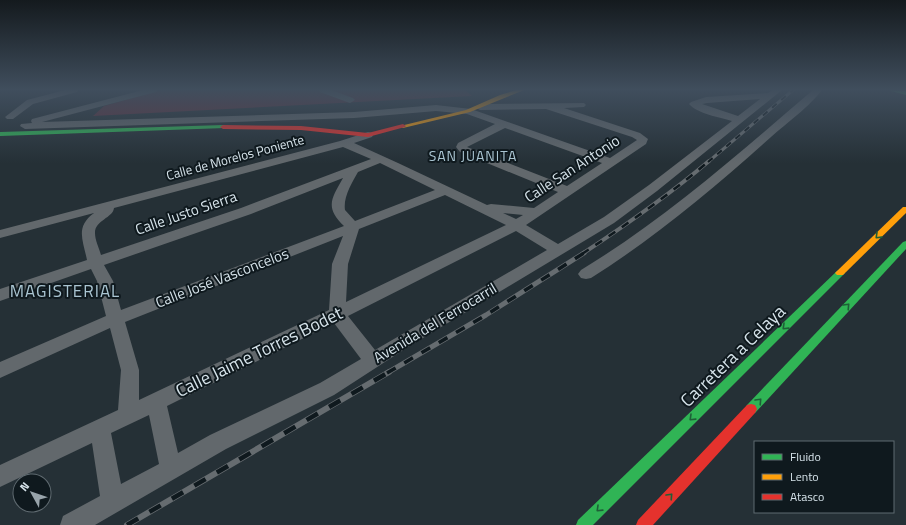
<svg xmlns="http://www.w3.org/2000/svg" width="906" height="525" viewBox="0 0 906 525" font-family="'Titillium Web',sans-serif">
	<style>
		.green { fill: #61303d }
		.lines { fill: none; stroke-linecap: round; stroke-linejoin: round }
		.street { fill: #62686c; fill-rule: evenodd }
		.fast { fill: #30b455; fill-rule: evenodd }
		.slow { fill: #ff9f0a; fill-rule: evenodd }
		.jam { fill: #e5322d; fill-rule: evenodd }
		.rail-far3-casing { stroke: #666c70; stroke-width: 3 }
		.rail-far2-casing { stroke: #666c70; stroke-width: 4 }
		.rail-far1-casing { stroke: #666c70; stroke-width: 5 }
		.rail-casing { stroke: #666c70; stroke-width: 6 }
		.rail-far3 { stroke: #0f191e; stroke-width: 2; stroke-dasharray: 6; stroke-linecap: butt }
		.rail-far2 { stroke: #0f191e; stroke-width: 2.5; stroke-dasharray: 8; stroke-linecap: butt }
		.rail-far1 { stroke: #0f191e; stroke-width: 3.5; stroke-dasharray: 10; stroke-linecap: butt }
		.rail { stroke: #0f191e; stroke-width: 4.5; stroke-dasharray: 13; stroke-linecap: butt }
		.oneway { stroke: #1e5f37 }
		.labels { text-anchor: middle; stroke-width: 4; stroke-linejoin: round; paint-order: stroke }
		.far-street-label { font-size: 13px; fill: #d6e3ea; stroke: #0f191e }
		.far-quarter-label { font-size: 14px; letter-spacing: 1px; fill: #aac5d2; stroke: #0f191e }
		.street-label { font-size: 15px; fill: #d6e3ea; stroke: #0f191e }
		.quarter-label { font-size: 17px; letter-spacing: 1px; fill: #aac5d2; stroke: #0f191e }
		.near-street-label { font-size: 18px; fill: #d6e3ea; stroke: #0f191e }
	</style>
	<rect width="100%" height="100%" fill="#253036"/>
	<!-- green -->
	<path class="green" d="M161 90H465L472 96 93 116 104 106Z"/>
	<g class="lines">
		<!-- street -->
		<g class="street">
			<path d="M65 90H78L77 92 33 104 13 119H7L5 117 27 100Z"/>
			<path d="M143 90H157L156 92 42 122 354 112 436 105 471 109 610 158 637 140 632 137 546 109 480 110 475 107 480 104 584 103 586 105 584 107 564 108 640 133 648 139 646 144 526 225 558 244 604 217 649 185 732 121C719 117 698 114 689 104L691 102 706 97 768 93 773 90H782L657 191 614 223 408 347 334 395 226 449 95 525H60L63 516 100 496 92 443 0 487V465L118 410 121 370 110 328 0 378V362L106 316 97 281 91 269 0 301V289L87 260C83 240 75 227 94 213L0 238V230L340 141 368 132 372 133 373 135 372 137 354 143 398 163 487 205 491 204 534 208 558 192 460 152 456 147 458 143 495 124 467 114 436 111 354 118 25 129 20 126 21 124 32 123 31 121 32 119ZM760 99 738 116 702 104 707 103ZM505 128 602 163 567 186 467 147ZM343 147 371 159 241 208 101 255C99 248 95 240 95 233 95 220 113 218 114 208ZM380 163 435 190 355 221 345 210C343 197 352 183 358 172ZM343 178C332 198 324 207 344 226L121 310 113 281 104 265 251 214ZM445 195 506 225 346 302 348 264 359 229ZM503 213 523 215 516 219ZM516 231 547 250 375 350 348 316ZM343 236 332 264 329 310 139 400V370L125 322ZM334 323 361 359 320 383 210 435 178 453 167 406ZM149 415 159 464 121 484 111 433Z"/>
			<path d="M319 90H331L353 98 355 100 350 103 347 102 320 92Z"/>
			<path d="M813 90H822C811 105 786 124 771 137 714 188 656 237 591 278L586 279 581 278 578 274 581 270C665 219 738 154 813 90Z"/>
		</g>
		<!-- fast -->
		<g class="fast">
			<path d="M890 90 906 91V95L891 91Z"/>
			<path d="M223 125 225 126V128L0 136V132Z"/>
			<path d="M906 241V249L755 413 751 414 747 413 745 409 747 405 903 242Z"/>
			<path d="M840 270 845 273 593 525H576L578 520 837 271Z"/>
		</g>
		<!-- slow -->
		<g class="slow">
			<path d="M516 90H524L470 112 403 128 400 126 466 110 500 95Z"/>
			<path d="M903 207H906V213L843 275H837L835 273 837 271Z"/>
		</g>
		<!-- jam -->
		<g class="jam">
			<path d="M403 124 406 126 405 127 368 137 301 130 223 129 220 127 223 125 301 126 368 133Z"/>
			<path d="M751 404 755 405 757 409 755 413 653 525H636L638 520 747 405Z"/>
		</g>
		<!-- rail-far3 casing -->
		<g class="rail-far3-casing">
			<path id="rail-far3" d="M708 162 793 90"/>
		</g>
		<!-- rail-far2 casing -->
		<g class="rail-far2-casing">
			<path id="rail-far2" d="M582 254C626 225 669 195 709 161"/>
		</g>
		<!-- rail-far1 casing -->
		<g class="rail-far1-casing">
			<path id="rail-far1" d="M387 373 486 315 584 253"/>
		</g>
		<!-- rail casing -->
		<g class="rail-casing">
			<path id="rail" d="M127 525 389 372"/>
		</g>
		<!-- rail-far3 -->
		<use href="#rail-far3" class="rail-far3"/>
		<!-- rail-far2 -->
		<use href="#rail-far2" class="rail-far2"/>
		<!-- rail-far1 -->
		<use href="#rail-far1" class="rail-far1"/>
		<!-- rail -->
		<use href="#rail" class="rail"/>
	</g>
	<!-- one-way arrows -->
	<defs><path id="oneway-chevron" d="M-2-3.5L2.5 0L-2 3.5" fill="none" stroke-width="1.6" stroke-linecap="round" stroke-linejoin="round"/></defs>
	<g class="oneway">
		<use href="#oneway-chevron" transform="translate(878 236) rotate(136)"/>
		<use href="#oneway-chevron" transform="translate(847 306) rotate(-47)"/>
		<use href="#oneway-chevron" transform="translate(785 327) rotate(136)"/>
		<use href="#oneway-chevron" transform="translate(759 401) rotate(-47)"/>
		<use href="#oneway-chevron" transform="translate(692 418) rotate(136)"/>
		<use href="#oneway-chevron" transform="translate(670 496) rotate(-47)"/>
		<use href="#oneway-chevron" transform="translate(599 509) rotate(136)"/>
	</g>
	<!-- sky -->
	<linearGradient id="sky" x2="0" y2="1"><stop stop-color="#141a1e"/><stop offset="0.55" stop-color="#404e5d"/><stop offset="1" stop-color="#404e5d" stop-opacity="0"/></linearGradient>
	<rect width="906" height="163" fill="url(#sky)"/>
	<g class="labels">
		<!-- far-street labels -->
		<g class="far-street-label">
			<text transform="translate(235 157) rotate(-15)" y="5">Calle de Morelos Poniente</text>
		</g>
		<!-- far-quarter labels -->
		<g class="far-quarter-label">
			<text x="473" y="161">SAN JUANITA</text>
		</g>
		<!-- street labels -->
		<g class="street-label">
			<text transform="translate(572 169) rotate(-33)" y="5">Calle San Antonio</text>
			<text transform="translate(186 213) rotate(-19)" y="5">Calle Justo Sierra</text>
			<text transform="translate(222 278) rotate(-21)" y="5">Calle José Vasconcelos</text>
			<text transform="translate(435 323) rotate(-31)" y="5">Avenida del Ferrocarril</text>
		</g>
		<!-- quarter labels -->
		<g class="quarter-label">
			<text x="65" y="297">MAGISTERIAL</text>
		</g>
		<!-- near-street labels -->
		<g class="near-street-label">
			<text transform="translate(259 352) rotate(-26)" y="6">Calle Jaime Torres Bodet</text>
			<text transform="translate(733 356) rotate(-44)" y="6">Carretera a Celaya</text>
		</g>
	</g>
	<!-- legend -->
	<rect x="754" y="441" width="140" height="72" fill="#0f191e" stroke="#5f6a70"/>
	<rect x="762" y="454" width="20" height="6" fill="#30b455" stroke="#5f6a70"/>
	<text x="790" y="461" font-size="12" fill="#d6e3ea">Fluido</text>
	<rect x="762" y="474" width="20" height="6" fill="#ff9f0a" stroke="#5f6a70"/>
	<text x="790" y="481" font-size="12" fill="#d6e3ea">Lento</text>
	<rect x="762" y="494" width="20" height="6" fill="#e5322d" stroke="#5f6a70"/>
	<text x="790" y="501" font-size="12" fill="#d6e3ea">Atasco</text>
	<!-- north arrow -->
	<g transform="translate(32 493) rotate(310)"><circle r="19" fill="#0f191e" stroke="#5f6a70"/>
	<path d="M0-3L7 15L0 10L-7 15Z" fill="#98a4ab"/>
	<text y="-6" font-size="11" font-weight="bold" text-anchor="middle" fill="#d6e3ea">N</text>
	</g>
</svg>
